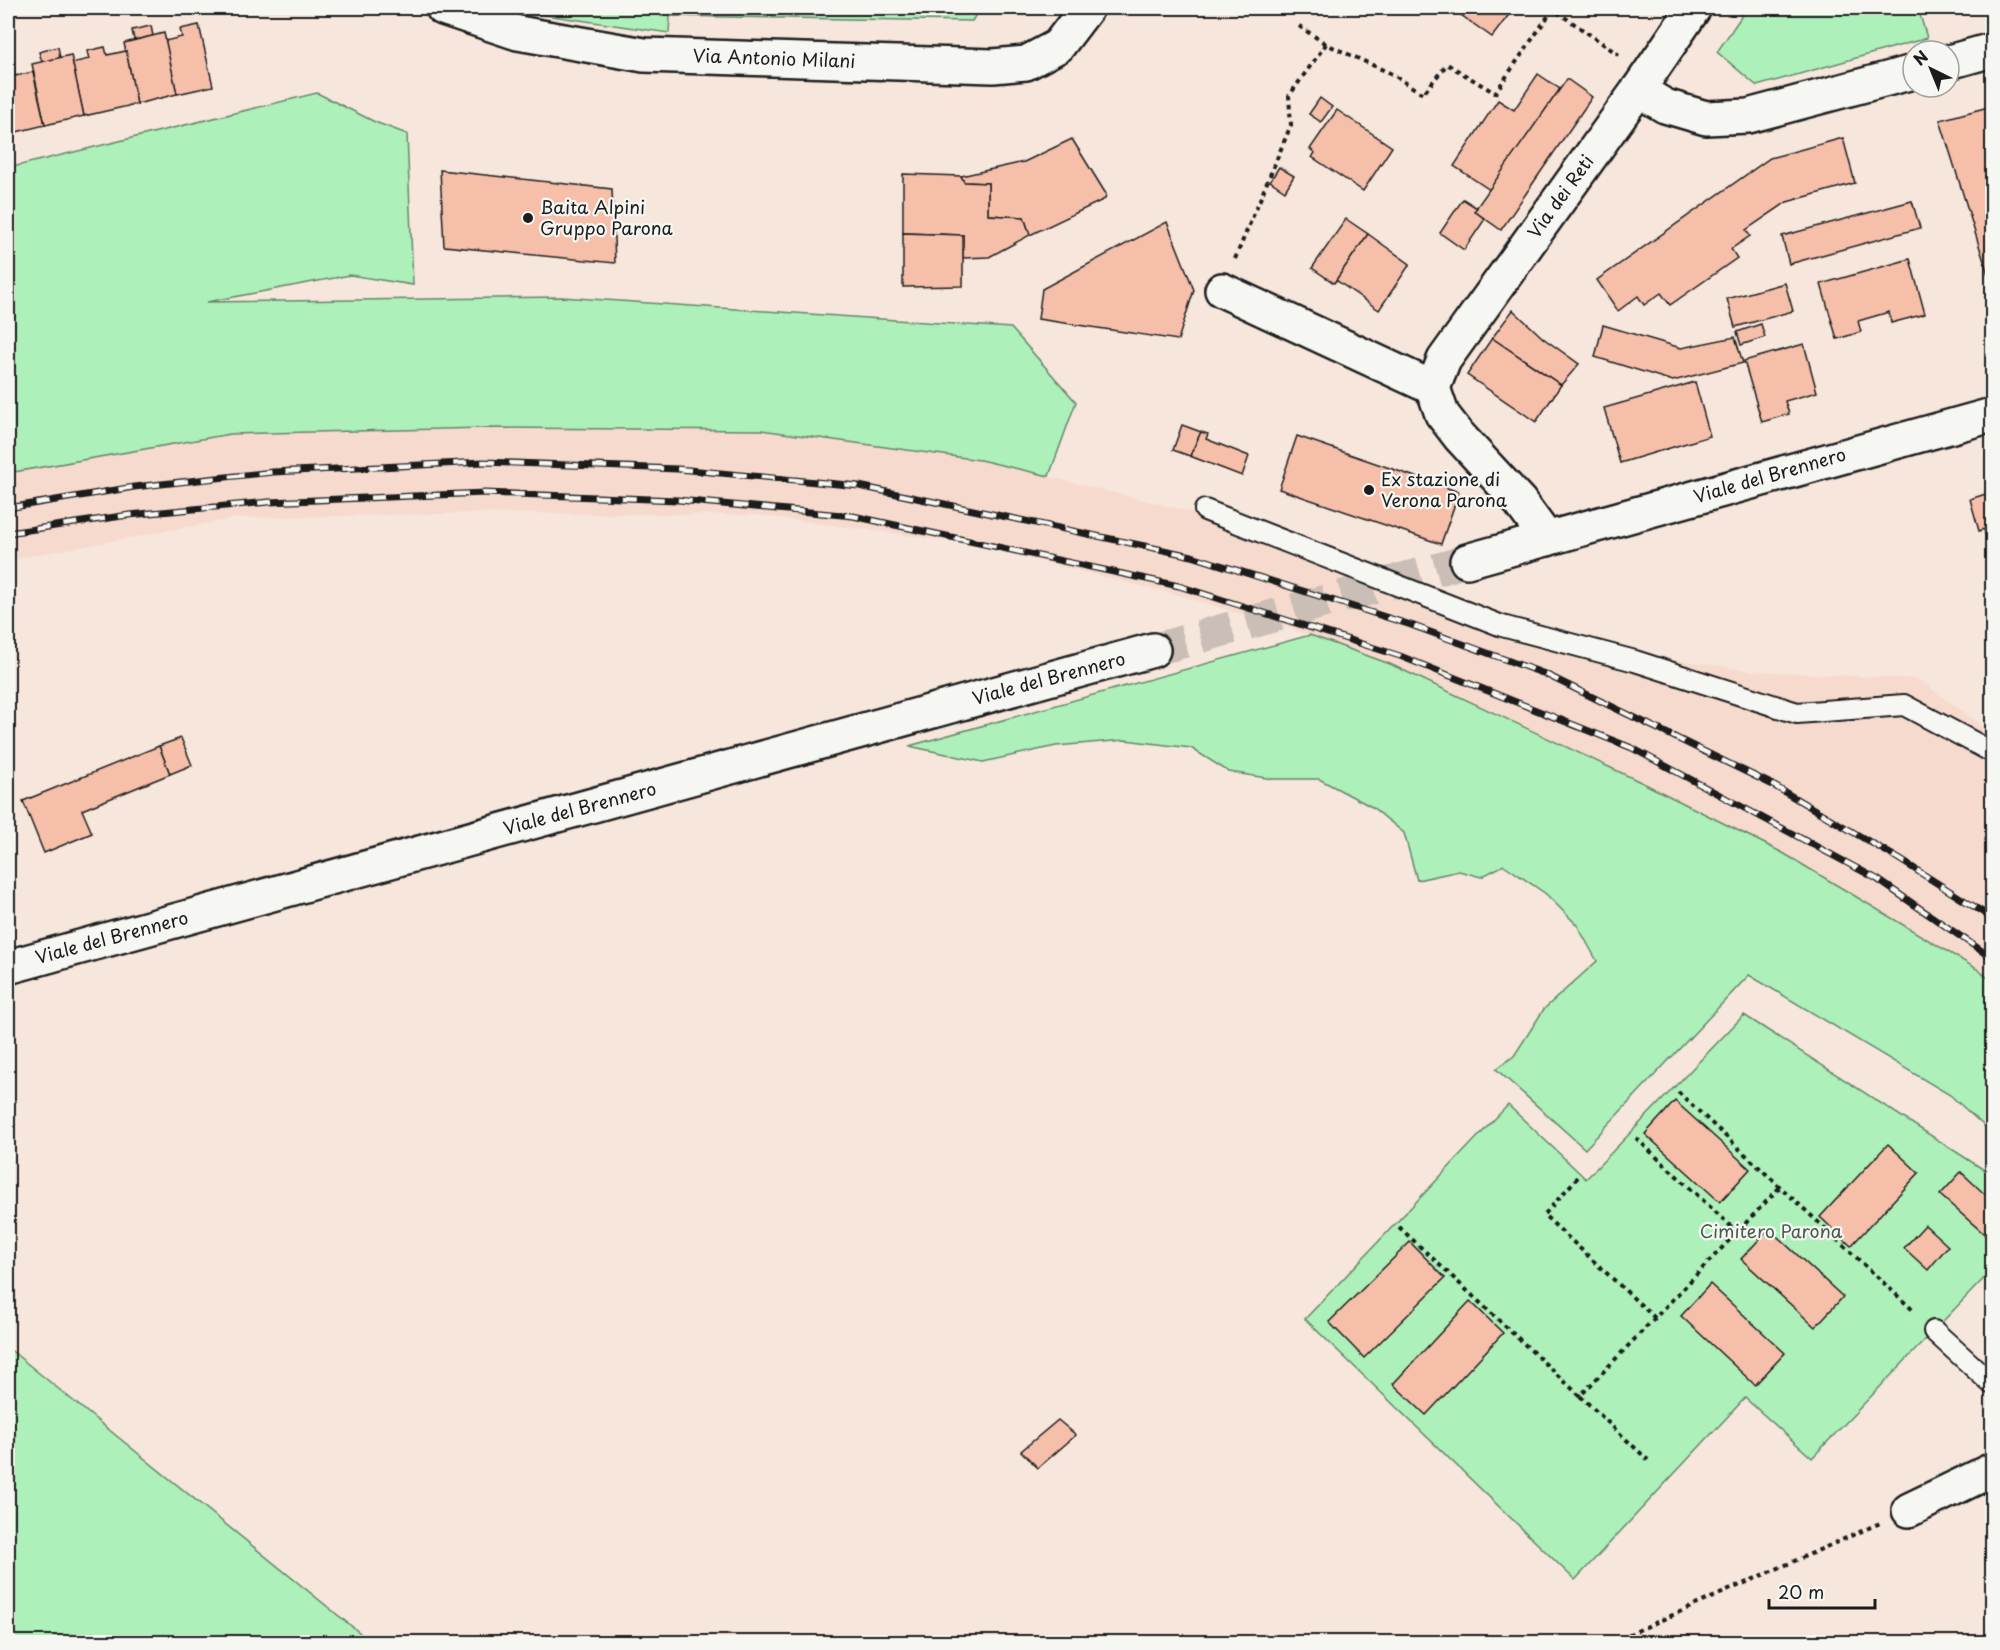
<svg xmlns="http://www.w3.org/2000/svg" width="2000" height="1650" viewBox="0 0 2000 1650" font-family="'Playpen Sans',sans-serif">
	<style>
		.built { fill: #f6dacd }
		.green { fill: #adf0b9; stroke: #64866a; stroke-width: 1.5 }
		.building { fill: #f6bfaa; stroke: #1c1c1c; stroke-width: 1.5 }
		.lines { fill: none; stroke-linecap: round; stroke-linejoin: round }
		.primary-tunnel { stroke: #cabeb6; stroke-width: 33; stroke-dasharray: 33 16; stroke-linecap: butt }
		.service-casing { stroke: #1c1c1c; stroke-width: 24 }
		.minor-casing { stroke: #1c1c1c; stroke-width: 38 }
		.primary-casing { stroke: #1c1c1c; stroke-width: 38 }
		.path { stroke: #1c1c1c; stroke-width: 4; stroke-dasharray: 4.5 4.5; stroke-linecap: butt }
		.service { stroke: #f6f6f2; stroke-width: 20 }
		.minor { stroke: #f6f6f2; stroke-width: 33 }
		.primary { stroke: #f6f6f2; stroke-width: 33 }
		.rail-casing { stroke: #1c1c1c; stroke-width: 7 }
		.rail { stroke: #f6f6f2; stroke-width: 4.5; stroke-dasharray: 14; stroke-linecap: butt }
		.poi-dot { fill: #1c1c1c; stroke: #f6f6f2; stroke-width: 2 }
		.labels { text-anchor: middle; stroke-width: 4.5; stroke-linejoin: round; paint-order: stroke }
		.street-label { font-size: 18px; fill: #1c1c1c; stroke: #f6f6f2 }
		.poi-label { font-size: 18px; fill: #1c1c1c; stroke: #f6f6f2; text-anchor: start }
		.park-label { font-size: 18px; fill: #485c4b; stroke: #f6f6f2 }
	</style>
	<rect width="100%" height="100%" fill="#f6e6dc"/>
	<filter id="ink" filterUnits="userSpaceOnUse"><feTurbulence type="fractalNoise" baseFrequency=".0167" numOctaves="2"/><feDisplacementMap in="SourceGraphic" scale="12" xChannelSelector="R" yChannelSelector="G"/><feConvolveMatrix kernelMatrix="1 2 1 2 8 2 1 2 1" color-interpolation-filters="sRGB"/></filter>
	<g filter="url(#ink)">
		<!-- built -->
		<path class="built" d="M485 428 761 430 981 460 1204 515 1537 639 1751 671 1918 679 1992 733V981L1977 969 1783 853 1645 784 1390 664 1310 635 1182 596 965 543 756 515 485 513 237 518 8 560V473L230 434Z"/>
		<!-- green -->
		<g class="green">
			<path d="M508 8H980L972 21 670 16 669 33 538 14H515V11L508 10Z"/>
			<path d="M1747 8H1918L1927 38 1757 86 1717 52Z"/>
			<path d="M317 93 375 122 407 134 413 285 350 275 207 302 562 297 1011 328 1076 402 1049 476 980 460 761 430 485 428 230 434 8 473V168Z"/>
			<path d="M1310 635 1390 664 1645 784 1783 853 1977 969 1992 981V1133L1950 1095 1749 975 1585 1149 1496 1069 1514 1056 1544 1009 1597 961 1577 925 1546 894 1504 865 1481 877 1459 871 1417 880 1404 833 1372 807 1319 779H1273L1229 772 1191 748 1125 740 1056 746 983 762 909 746Z"/>
			<path d="M1744 1015 1992 1175V1270L1812 1458 1745 1398 1575 1580 1305 1319 1508 1105 1586 1179Z"/>
			<path d="M8 1348 371 1642H8Z"/>
		</g>
		<!-- building -->
		<g class="building">
			<path d="M1451 8H1514L1492 37Z"/>
			<path d="M199 25 213 86 177 94 165 41 182 37 180 29Z"/>
			<path d="M151 26 153 36 134 40 132 30Z"/>
			<path d="M164 33 177 94 137 104 124 43Z"/>
			<path d="M58 47 60 58 42 62 39 52Z"/>
			<path d="M105 47 107 55 126 51 137 104 84 116 72 63 89 59 87 51Z"/>
			<path d="M71 55 84 116 45 125 32 64Z"/>
			<path d="M14 68 15 76 33 72 45 125 8 134V70Z"/>
			<path d="M1538 74 1560 89 1490 190 1454 166 1498 100 1514 110Z"/>
			<path d="M1567 79 1592 97 1501 230 1474 211Z"/>
			<path d="M1320 98 1332 107 1321 122 1309 114Z"/>
			<path d="M1992 106V283L1991 284 1940 120Z"/>
			<path d="M1337 110 1392 147 1363 191 1312 157 1315 153 1310 149Z"/>
			<path d="M1843 138 1855 183 1787 202 1746 230 1750 236 1731 249 1737 258 1670 305 1661 293 1644 305 1638 296 1618 311 1597 280 1770 158Z"/>
			<path d="M1072 139 1106 194 1105 199 1030 235 1024 217 988 215V183L964 182 961 176 1024 162Z"/>
			<path d="M1279 167 1294 176 1285 191 1270 181Z"/>
			<path d="M440 170 612 189 615 263 444 246Z"/>
			<path d="M903 174 961 176 964 182 988 183V215L1024 217 1030 235 989 257 963 258V235L903 233Z"/>
			<path d="M1463 199 1477 208 1474 211 1485 219 1464 250 1440 233Z"/>
			<path d="M1912 201 1920 228 1789 264 1782 236Z"/>
			<path d="M1346 219 1368 234 1334 283 1312 268Z"/>
			<path d="M1167 222 1194 290 1178 340 1038 319 1042 289Z"/>
			<path d="M903 233 963 235V286L903 287Z"/>
			<path d="M1368 234 1410 264 1379 310 1336 280Z"/>
			<path d="M1910 259 1925 314 1891 323 1889 312 1858 321 1861 332 1837 339 1821 284Z"/>
			<path d="M1785 283 1793 311 1735 327 1727 299Z"/>
			<path d="M1513 310 1543 338 1579 364 1561 385 1492 338Z"/>
			<path d="M1761 324 1765 337 1741 345 1737 332Z"/>
			<path d="M1603 325 1681 348 1735 337 1743 363 1673 381 1595 357Z"/>
			<path d="M1492 338 1561 385 1536 422 1467 375Z"/>
			<path d="M1804 344 1817 392 1785 401 1789 414 1762 422 1744 361Z"/>
			<path d="M1695 382 1710 436 1620 463 1604 408Z"/>
			<path d="M1182 425 1201 432 1190 456 1173 450Z"/>
			<path d="M1201 432 1208 434 1206 439 1249 456 1242 476 1190 456Z"/>
			<path d="M1297 436 1459 492 1441 544 1279 489Z"/>
			<path d="M1992 492V548L1990 549 1984 529 1979 531 1970 499Z"/>
			<path d="M181 738 192 765 170 774 159 746Z"/>
			<path d="M159 746 170 774 82 810 92 833 44 853 23 801Z"/>
			<path d="M1675 1101 1750 1169 1720 1202 1645 1134Z"/>
			<path d="M1888 1144 1919 1173 1851 1246 1820 1217Z"/>
			<path d="M1961 1172 1992 1201V1236L1990 1239 1940 1195Z"/>
			<path d="M1925 1225 1948 1246 1928 1270 1904 1248Z"/>
			<path d="M1769 1229 1843 1297 1815 1327 1741 1259Z"/>
			<path d="M1410 1242 1445 1278 1364 1358 1329 1322Z"/>
			<path d="M1710 1284 1785 1353 1755 1385 1681 1316Z"/>
			<path d="M1470 1301 1503 1333 1426 1415 1393 1384Z"/>
			<path d="M1058 1420 1076 1435 1038 1468 1021 1451Z"/>
		</g>
		<g class="lines">
			<!-- primary-tunnel -->
			<path class="primary-tunnel" d="M1153 650 1467 561"/>
			<!-- service casing -->
			<g class="service-casing">
				<g id="service">
					<path d="M1205 510 1502 626 1635 661 1797 713 1904 705 1992 752"/>
					<path d="M1934 1331 1992 1384"/>
				</g>
			</g>
			<!-- minor casing -->
			<g class="minor-casing">
				<g id="minor">
					<path d="M443 8 518 33 644 55 993 66 1026 63 1058 46 1087 8"/>
					<path d="M1949 62 1992 50"/>
					<path d="M1638 90 1665 106 1706 118 1748 116 1913 72"/>
					<path d="M1222 290 1433 388"/>
					<path d="M1547 539 1520 502 1459 436 1442 414 1433 388 1444 360 1638 90 1694 8"/>
					<path d="M1909 1510 1992 1470"/>
				</g>
			</g>
			<!-- primary casing -->
			<g class="primary-casing">
				<g id="primary">
					<path d="M1467 561 1992 415"/>
					<path d="M8 967 1153 650"/>
				</g>
			</g>
			<!-- path -->
			<g class="path">
				<path d="M1299 26 1326 44"/>
				<path d="M1235 259 1291 125 1289 96 1326 44 1392 74 1423 94 1447 64 1495 93 1553 9 1619 55"/>
				<path d="M1678 1092 1915 1312"/>
				<path d="M1636 1138 1737 1232"/>
				<path d="M1578 1177 1544 1215 1655 1318 1781 1186"/>
				<path d="M1399 1227 1580 1396 1655 1318"/>
				<path d="M1580 1396 1648 1460"/>
				<path d="M1612 1642 1880 1523"/>
			</g>
			<!-- service -->
			<use href="#service" class="service"/>
			<!-- minor -->
			<use href="#minor" class="minor"/>
			<!-- primary -->
			<use href="#primary" class="primary"/>
			<!-- rail casing -->
			<g class="rail-casing">
				<g id="rail">
					<path d="M8 508 134 487 273 472 484 462 678 469 859 486 1192 556 1411 625 1545 674 1771 784 1899 859 1992 918"/>
					<path d="M8 533 129 515 269 502 485 493 678 500 853 516 1179 586 1400 656 1632 748 1877 879 1992 958"/>
				</g>
			</g>
			<!-- rail -->
			<use href="#rail" class="rail"/>
		</g>
	</g>
	<!-- markers -->
	<g class="poi-dot">
		<circle cx="528" cy="218" r="6"/>
		<circle cx="1369" cy="490" r="6"/>
	</g>
	<g class="labels">
		<!-- street labels -->
		<g class="street-label">
			<text transform="translate(774 59) rotate(2)" y="6">Via Antonio Milani</text>
			<text transform="translate(1561 197) rotate(-54)" y="6">Via dei Reti</text>
			<text transform="translate(1770 476) rotate(-16)" y="6">Viale del Brennero</text>
			<text transform="translate(1049 679) rotate(-15)" y="6">Viale del Brennero</text>
			<text transform="translate(580 809) rotate(-15)" y="6">Viale del Brennero</text>
			<text transform="translate(112 938) rotate(-15)" y="6">Viale del Brennero</text>
		</g>
		<!-- poi labels -->
		<g class="poi-label">
			<text x="540" y="214">Baita Alpini<tspan x="540" dy="21">Gruppo Parona</tspan></text>
			<text x="1381" y="486">Ex stazione di<tspan x="1381" dy="21">Verona Parona</tspan></text>
		</g>
		<!-- park labels -->
		<g class="park-label">
			<text x="1771" y="1238">Cimitero Parona</text>
		</g>
	</g>
	<!-- margin -->
	<rect width="2000" height="1650" fill="none" stroke="#f6f6f2" stroke-width="30"/>
	<rect x="15" y="15" width="1970" height="1620" fill="none" stroke="#1c1c1c" stroke-width="2" filter="url(#ink)"/>
	<!-- north arrow -->
	<g transform="translate(1931 69) rotate(317)"><circle r="28" fill="#f6f6f2" stroke="#9f9f9c" stroke-width="1.5"/>
	<path d="M0-4.5L10 22L0 15L-10 22Z" fill="#1c1c1c"/>
	<text y="-9" font-size="16" font-weight="bold" text-anchor="middle" fill="#1c1c1c">N</text>
	</g>
	<!-- scale -->
	<path d="M1769 1599v9h106v-9" fill="none" stroke="#1c1c1c" stroke-width="3"/>
	<text x="1778" y="1599" font-size="18" fill="#1c1c1c" stroke="#f6f6f2" stroke-width="4.5" paint-order="stroke">20 m</text>
</svg>
